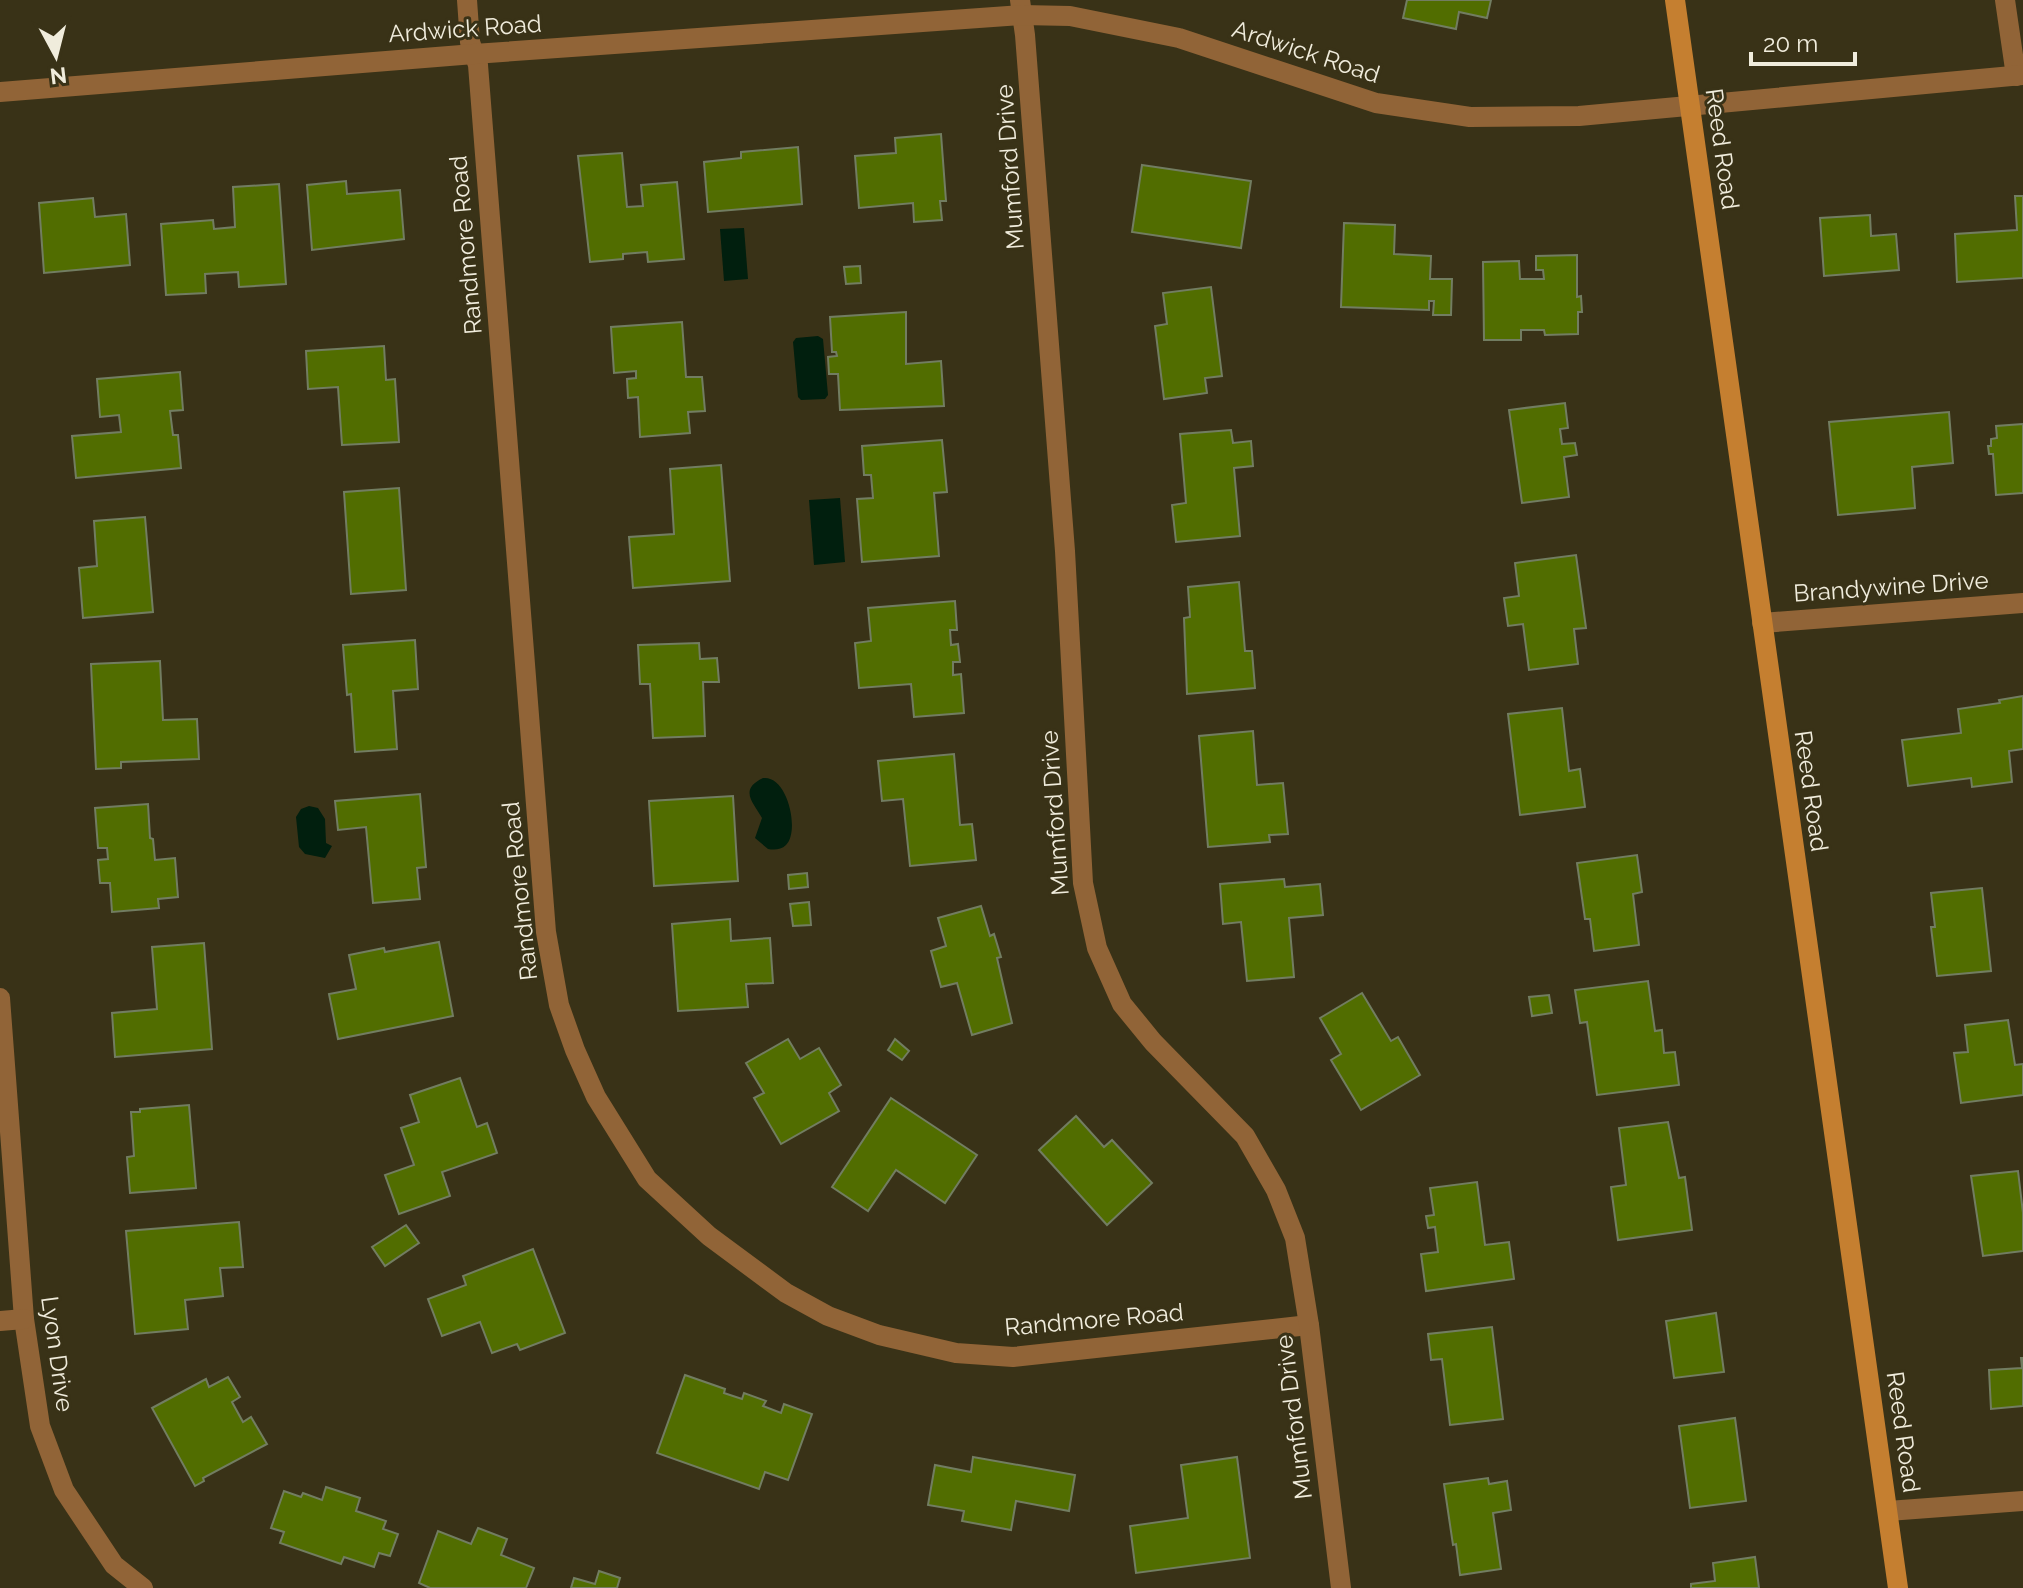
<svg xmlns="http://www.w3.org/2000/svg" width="2023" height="1588" viewBox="0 0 2023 1588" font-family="Raleway,sans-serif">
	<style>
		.water { fill: #011f0e }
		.building { fill: #516d00; stroke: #727d61; stroke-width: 2 }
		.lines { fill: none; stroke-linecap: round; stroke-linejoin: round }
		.street { stroke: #916437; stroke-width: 20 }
		.secondary { stroke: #c57f30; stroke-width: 20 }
		.labels { text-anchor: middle; stroke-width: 6; stroke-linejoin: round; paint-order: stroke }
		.street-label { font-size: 24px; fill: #f0ecdc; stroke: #393217 }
	</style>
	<rect width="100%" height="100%" fill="#393217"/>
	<!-- water -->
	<g class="water">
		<path d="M744 228 748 279 724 281 720 229Z"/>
		<path d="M818 336 823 339 828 395 825 399 801 400 798 397 793 342 796 338Z"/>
		<path d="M840 498 845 562 814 565 809 500Z"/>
		<path d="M763 778C788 775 800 832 786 845 781 850 774 850 768 849L755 838 762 818C754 803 738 790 763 778Z"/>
		<path d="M309 806 318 808 325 819 326 843 332 846 325 858 305 854 299 847 296 817 301 809Z"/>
	</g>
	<!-- building -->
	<g class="building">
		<path d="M1407 0H1491L1487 18 1459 12 1456 29 1403 18Z"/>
		<path d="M941 134 946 201H940L942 220 914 222 913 203 859 208 855 156 896 153 895 138Z"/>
		<path d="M798 147 802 204 708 212 704 162 741 158V152Z"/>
		<path d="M622 153 627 207 643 206 641 185 677 182 684 259 648 262 647 252 623 254V259L590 262 578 156Z"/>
		<path d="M1142 165 1251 181 1241 248 1132 232Z"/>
		<path d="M346 181 347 194 400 190 404 239 312 250 307 185Z"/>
		<path d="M279 184 286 284 239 287 238 272 205 274 206 293 166 295 161 224 213 220 214 229 235 227 233 187Z"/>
		<path d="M2015 196H2023V278L1957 282 1955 234 2017 230Z"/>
		<path d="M93 198 95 217 126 214 130 265 44 273 39 203Z"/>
		<path d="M1870 215 1871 236 1896 234 1899 270 1824 276 1820 218Z"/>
		<path d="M1344 223 1395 225 1394 254 1431 256 1430 279H1452L1451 315H1433L1434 301H1429V310L1341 307Z"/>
		<path d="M1577 255V297L1581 296 1582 312H1578V334L1545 335 1544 330H1521V340H1484L1483 262 1519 261 1520 279H1544L1543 270H1536V256Z"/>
		<path d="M860 266 861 283 846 284 844 267Z"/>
		<path d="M1211 287 1222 376 1205 378 1207 393 1164 399 1155 326 1167 324 1163 293Z"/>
		<path d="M906 312V364L941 361 944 406 840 410 838 374H829L828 357 837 356 836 352H832L830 317Z"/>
		<path d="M682 322 686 377H702L705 411 688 412 690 433 640 437 638 397 628 398 627 379 636 378V371L614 373 611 327Z"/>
		<path d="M384 346 386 380 395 379 399 442 342 445 338 387 308 389 306 351Z"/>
		<path d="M180 372 183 410 170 411 173 435H178L181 468 76 478 72 436 121 432 119 415 100 417 97 379Z"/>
		<path d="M1565 403 1568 428 1560 429 1562 444 1575 443 1577 455 1564 457 1569 497 1522 503 1509 410Z"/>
		<path d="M1949 412 1953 463 1912 467 1915 508 1838 515 1829 422Z"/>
		<path d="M2023 424V493L1996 495 1993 454H1989L1988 446H1991V439L1997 438 1996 426Z"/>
		<path d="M1231 430 1233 443 1251 441 1253 466 1234 468 1240 536 1176 542 1172 505 1186 503 1180 434Z"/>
		<path d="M942 440 947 492 934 493 939 556 862 562 857 499 873 498 871 475H864L862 446Z"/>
		<path d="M721 465 730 581 633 588 629 537 674 534 670 469Z"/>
		<path d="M399 488 406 590 351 594 344 492Z"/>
		<path d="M145 517 153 612 83 618 79 568 97 566 94 521Z"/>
		<path d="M1576 555 1586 628 1574 629 1578 664 1529 670 1523 624 1508 626 1504 598 1519 596 1515 563Z"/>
		<path d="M1239 582 1245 651H1252L1255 688 1187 694 1184 618 1190 617 1188 587Z"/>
		<path d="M955 601 957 630H950L951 645 958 644 960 662H953V675L961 674 964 713 914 717 911 684 859 688 855 643 871 641 868 608Z"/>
		<path d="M415 640 418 689 393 691 397 749 355 752 351 694 347 695 343 645Z"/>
		<path d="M699 643 700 659 717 658 719 682H703L705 736 653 738 650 684H640L638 645Z"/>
		<path d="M160 661 163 720 197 719 199 759 121 762V768L96 769 91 664Z"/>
		<path d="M2023 696V749L2009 751 2012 782 1972 787 1971 778 1908 786 1902 740 1961 733 1958 709 2000 703 1999 700Z"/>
		<path d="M1562 708 1569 771 1580 769 1585 807 1520 815 1508 714Z"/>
		<path d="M1253 731 1257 785 1283 783 1288 834 1269 835 1270 842 1208 847 1199 736Z"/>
		<path d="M954 754 960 825 972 824 976 860 910 866 903 799 882 801 878 761Z"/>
		<path d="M420 794 426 867 417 868 420 899 373 903 366 827 338 830 335 801Z"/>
		<path d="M733 796 738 881 654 886 649 801Z"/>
		<path d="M148 804 150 838 153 839 155 860 175 858 178 897 158 899 159 908 112 912 110 883H100L98 860 108 859 107 848H98L95 808Z"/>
		<path d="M1637 855 1642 892 1633 894 1639 945 1594 951 1590 919H1585L1577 863Z"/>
		<path d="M807 873 808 887 789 889 788 875Z"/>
		<path d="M1284 879 1285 887 1320 884 1323 915 1289 918 1294 977 1247 981 1241 922 1223 924 1220 884Z"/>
		<path d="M1982 888 1991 971 1937 976 1931 927H1935L1931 893Z"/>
		<path d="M809 902 811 925 793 926 790 904Z"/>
		<path d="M981 906 990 936 994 934 1001 957 997 958 1012 1023 972 1035 957 983 941 987 931 951 946 946 938 918Z"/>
		<path d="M730 919 731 941 770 938 773 983 746 984 748 1007 678 1011 672 924Z"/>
		<path d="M439 942 453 1016 338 1039 329 994 356 989 349 955 384 948 385 952Z"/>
		<path d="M204 943 212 1049 115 1057 112 1013 157 1009 152 947Z"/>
		<path d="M1648 981 1655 1031 1662 1030 1664 1053 1675 1052 1679 1085 1597 1095 1587 1022 1580 1023 1575 990Z"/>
		<path d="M1362 993 1391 1041 1398 1037 1420 1075 1361 1110 1331 1060 1341 1054 1320 1018Z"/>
		<path d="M1549 995 1552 1013 1532 1016 1529 997Z"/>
		<path d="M2008 1020 2015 1065 2023 1064V1095L1961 1103 1954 1053 1968 1052 1965 1025Z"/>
		<path d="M788 1039 800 1059 819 1048 841 1085 829 1093 839 1111 781 1144 754 1098 764 1093 746 1063Z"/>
		<path d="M895 1039 909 1051 902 1060 888 1050Z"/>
		<path d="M460 1078 477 1127 487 1123 497 1153 442 1172 450 1196 399 1214 385 1175 414 1165 401 1128 419 1122 410 1095Z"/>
		<path d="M891 1098 977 1155 945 1203 896 1170 868 1211 832 1187Z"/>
		<path d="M189 1105 196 1188 130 1193 127 1157 134 1156 131 1112H140V1109Z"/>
		<path d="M1076 1116 1104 1147 1112 1140 1152 1183 1107 1225 1039 1150Z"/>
		<path d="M1668 1122 1679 1178 1685 1177 1692 1230 1618 1240 1611 1187 1626 1185 1619 1128Z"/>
		<path d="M2018 1171 2023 1213V1251L1983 1256 1971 1176Z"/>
		<path d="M1477 1182 1485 1245 1509 1242 1514 1279 1426 1291 1421 1254 1438 1252 1435 1227 1428 1228 1426 1216 1434 1215 1430 1188Z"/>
		<path d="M239 1222 243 1267 220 1268 223 1296 185 1300 188 1329 135 1334 126 1231Z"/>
		<path d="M406 1225 419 1243 385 1266 372 1247Z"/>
		<path d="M533 1249 565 1333 520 1350 517 1344 492 1353 480 1322 442 1336 428 1299 466 1285 463 1276Z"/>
		<path d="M1716 1313 1724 1372 1674 1378 1666 1321Z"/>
		<path d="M1492 1327 1503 1419 1450 1425 1442 1359 1431 1360 1428 1334Z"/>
		<path d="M2021 1358H2023V1406L1991 1409 1989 1370 2022 1368Z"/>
		<path d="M685 1375 725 1389 724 1393 742 1399 744 1393 766 1401 763 1406 781 1413 784 1404 812 1414 788 1480 765 1472 759 1489 657 1453Z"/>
		<path d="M228 1377 240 1397 232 1402 243 1422 251 1417 267 1444 203 1478 204 1481 195 1486 152 1408 206 1379 209 1387Z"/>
		<path d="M1735 1418 1746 1501 1690 1508 1679 1426Z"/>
		<path d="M973 1457 1075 1475 1069 1511 1016 1501 1011 1530 962 1521 964 1511 928 1505 935 1465 971 1472Z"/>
		<path d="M1237 1457 1250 1558 1136 1573 1130 1526 1188 1518 1181 1465Z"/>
		<path d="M1488 1478 1489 1484 1507 1481 1511 1510 1493 1513 1501 1569 1460 1575 1456 1544 1453 1545 1444 1484Z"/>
		<path d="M326 1487 360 1498 356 1511 386 1521 383 1529 398 1534 390 1556 379 1553 374 1567 344 1557 341 1564 280 1543 284 1532 271 1528 284 1491 301 1497 303 1493 322 1500Z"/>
		<path d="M478 1528 507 1539 501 1555 534 1568 526 1588H430L419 1583 438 1531 471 1544Z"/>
		<path d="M1755 1557 1759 1588H1691V1584L1715 1581 1713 1563Z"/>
		<path d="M599 1571 620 1578 617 1588H571L574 1578 595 1584Z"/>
	</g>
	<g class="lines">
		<!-- street -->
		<g class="street">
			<path d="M467 0 470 42 478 65 546 932 559 1005 575 1050 596 1097 647 1179 709 1236 786 1293 828 1316 879 1335 956 1353 1013 1357 1309 1325"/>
			<path d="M1020 0 1025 35 1065 551 1083 883 1097 948 1122 1004 1153 1042 1245 1136 1276 1190 1295 1238 1309 1325 1341 1588"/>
			<path d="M2005 0 2016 76"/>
			<path d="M0 92 474 54 1022 15 1070 16 1179 38 1376 103 1470 117 1579 116 2023 75"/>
			<path d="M1762 623 2023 603"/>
			<path d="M0 998 24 1319 40 1426 64 1490 114 1565 143 1588"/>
			<path d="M0 1321 24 1319"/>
			<path d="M1888 1511 2023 1501"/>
		</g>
		<!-- secondary -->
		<path class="secondary" d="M1675 0 1898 1588"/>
	</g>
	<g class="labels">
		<!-- street labels -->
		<g class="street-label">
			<text transform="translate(465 29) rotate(-4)" y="8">Ardwick Road</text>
			<text transform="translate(1306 52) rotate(18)" y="8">Ardwick Road</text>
			<text transform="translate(1722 149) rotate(82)" y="8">Reed Road</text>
			<text transform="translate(1010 167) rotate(-94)" y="8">Mumford Drive</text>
			<text transform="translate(466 245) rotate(-95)" y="8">Randmore Road</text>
			<text transform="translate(1891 587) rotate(-4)" y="8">Brandywine Drive</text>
			<text transform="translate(1811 791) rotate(82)" y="8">Reed Road</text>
			<text transform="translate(1055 813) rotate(-94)" y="8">Mumford Drive</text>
			<text transform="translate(520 891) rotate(-96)" y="8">Randmore Road</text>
			<text transform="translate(1094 1320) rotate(-5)" y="8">Randmore Road</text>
			<text transform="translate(57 1354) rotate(82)" y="8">Lyon Drive</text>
			<text transform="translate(1294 1417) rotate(-97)" y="8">Mumford Drive</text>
			<text transform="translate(1903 1432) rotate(82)" y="8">Reed Road</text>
		</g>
	</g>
	<!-- north arrow -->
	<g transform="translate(56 56) rotate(173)" stroke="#393217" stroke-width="6" paint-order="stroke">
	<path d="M0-6L14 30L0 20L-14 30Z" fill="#f0ecdc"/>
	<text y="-12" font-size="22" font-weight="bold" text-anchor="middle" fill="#f0ecdc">N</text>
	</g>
	<!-- scale -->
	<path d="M1751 52v12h104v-12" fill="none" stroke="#f0ecdc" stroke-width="4"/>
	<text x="1763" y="52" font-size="24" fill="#f0ecdc" stroke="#393217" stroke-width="6" paint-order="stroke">20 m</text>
</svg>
